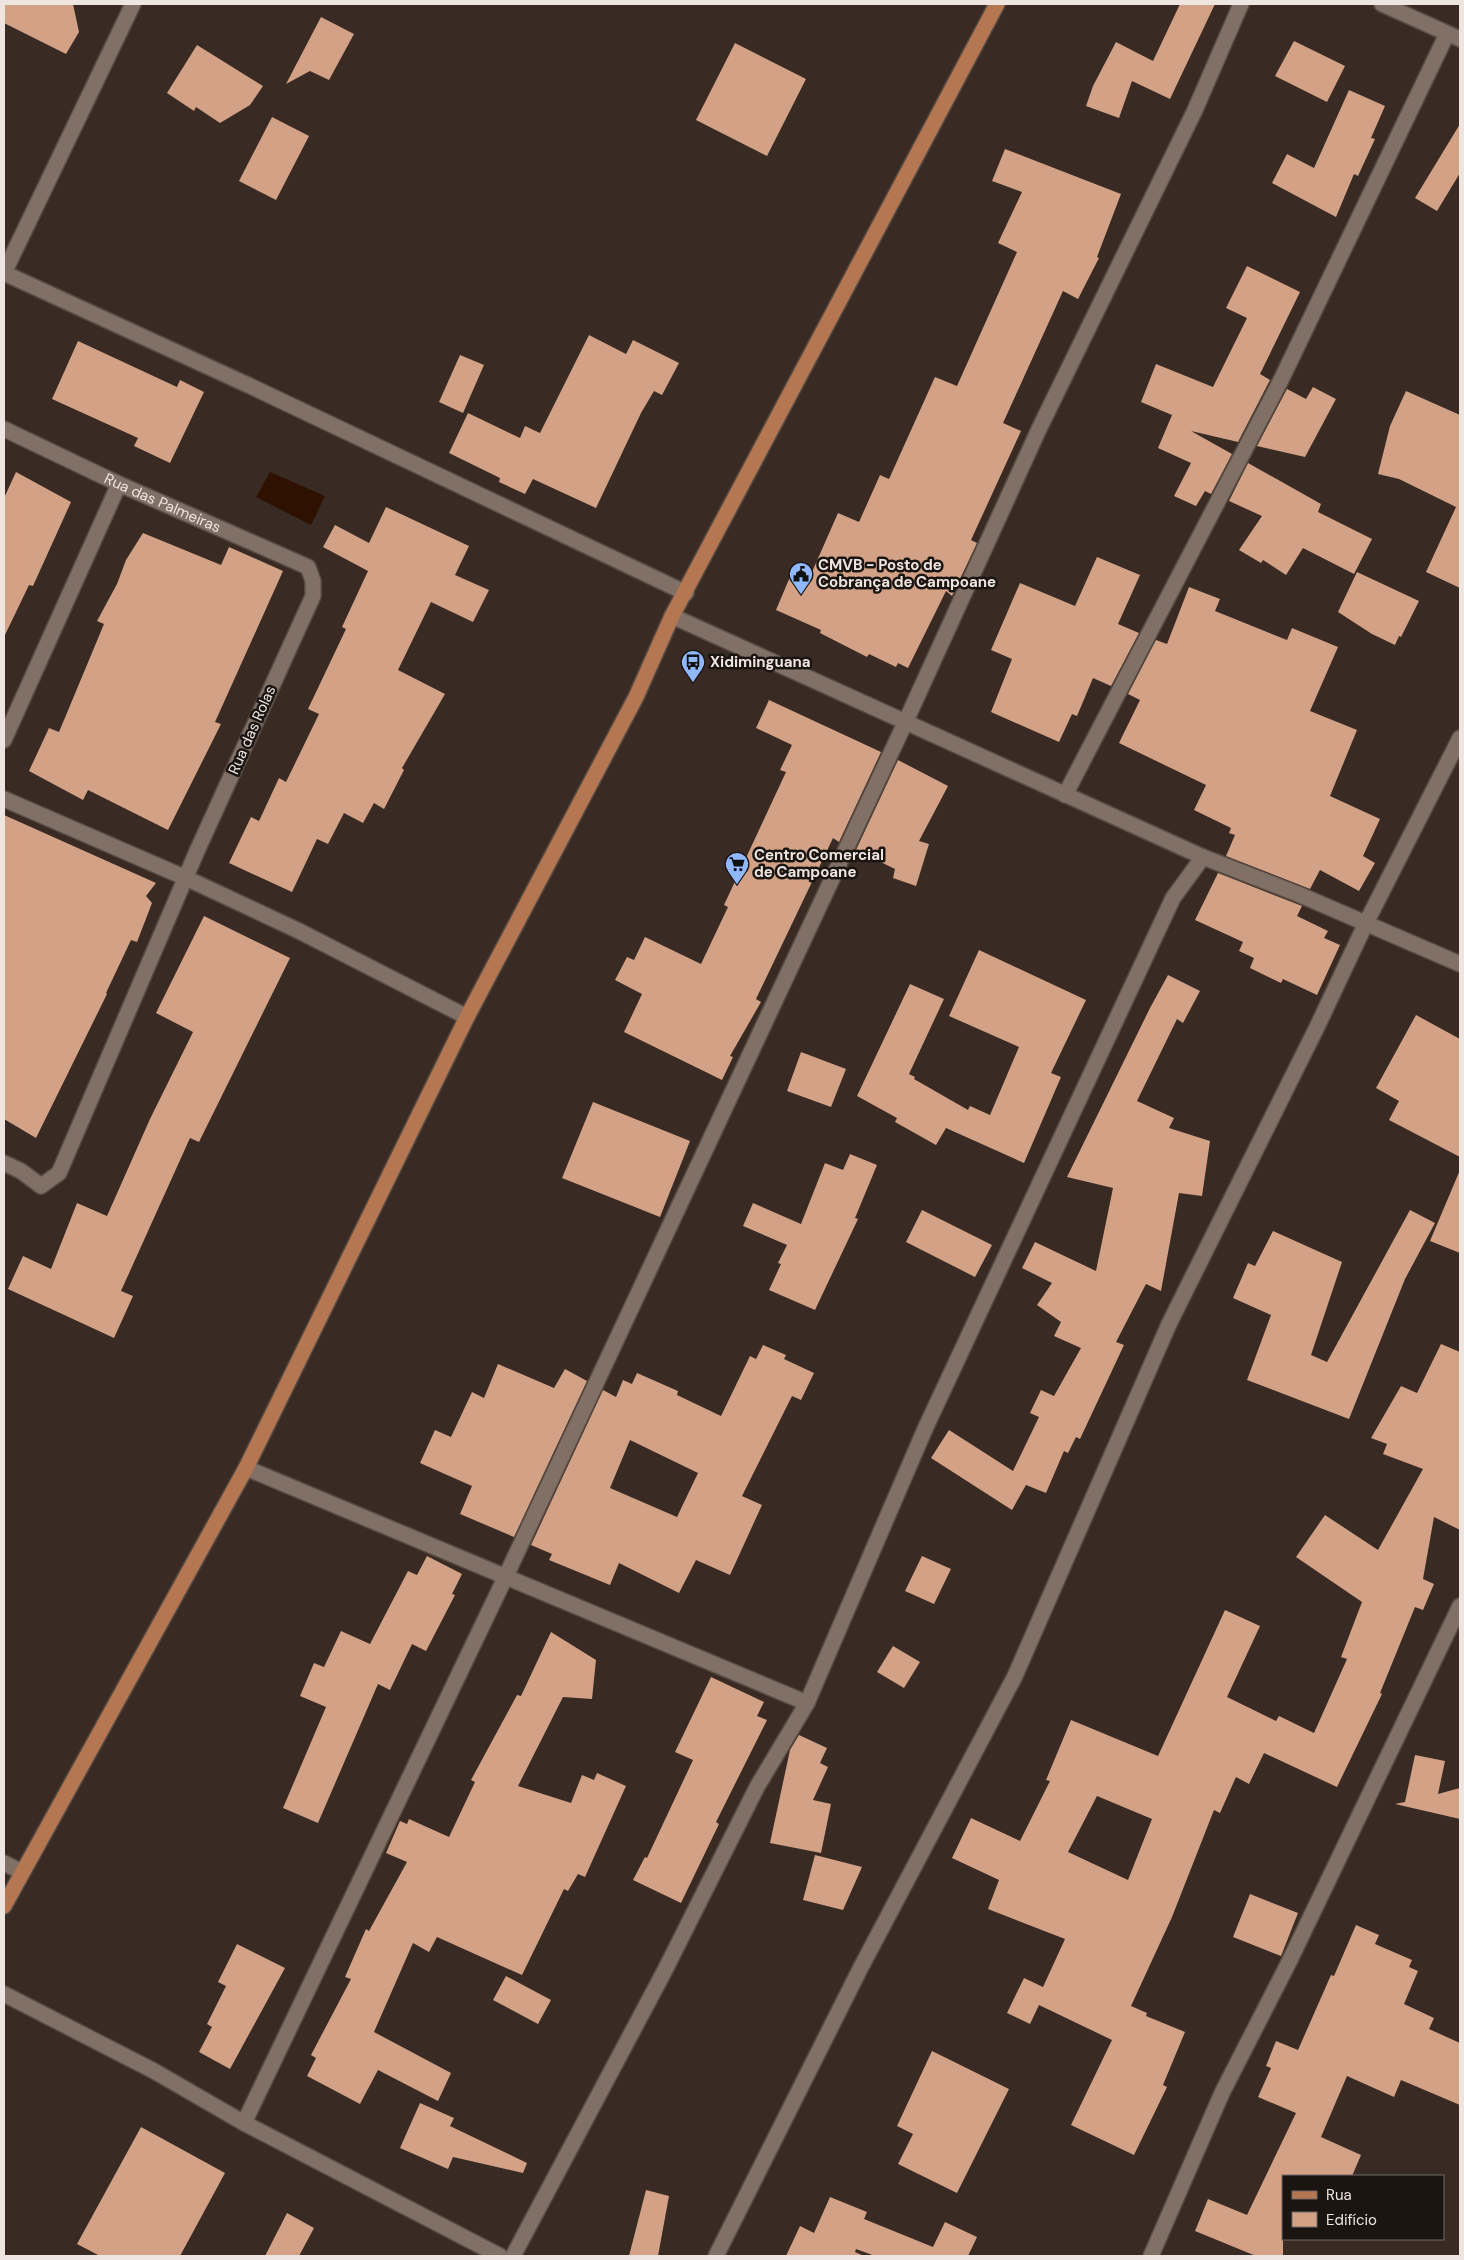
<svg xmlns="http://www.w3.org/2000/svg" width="1464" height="2260" viewBox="0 0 1464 2260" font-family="'DM Sans',sans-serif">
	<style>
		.water { fill: #2e1100 }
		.building { fill: #d3a186; fill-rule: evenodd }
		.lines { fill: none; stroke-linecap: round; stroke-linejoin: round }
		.minor-casing { stroke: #564a42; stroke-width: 18 }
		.major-casing { stroke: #564a42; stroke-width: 18 }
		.minor { stroke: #817066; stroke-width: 15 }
		.major { stroke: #b57752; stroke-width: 15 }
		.labels { text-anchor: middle; stroke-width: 5; stroke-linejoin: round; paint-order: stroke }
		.street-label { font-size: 15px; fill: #efe5e0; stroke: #1b1511 }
		.poi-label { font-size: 15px; font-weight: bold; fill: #efe5e0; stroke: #1b1511; text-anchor: start }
	</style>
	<rect width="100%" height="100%" fill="#392b23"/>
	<!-- water -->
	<path class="water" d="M270 472 325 496 311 525 256 497Z"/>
	<!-- building -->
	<g class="building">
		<path d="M4 4H73L79 32 66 54 4 23Z"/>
		<path d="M1180 4H1215L1170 99 1132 81 1119 118 1086 106 1093 86 1116 42 1153 61Z"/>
		<path d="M321 17 354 34 329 80 310 71 286 84Z"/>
		<path d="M1294 41 1345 66 1327 102 1275 76Z"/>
		<path d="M735 43 806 79 767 156 696 120Z"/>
		<path d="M197 45 263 86 250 105 220 123 196 107 194 111 167 93Z"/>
		<path d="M1349 90 1385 106 1371 138 1375 139 1358 176 1354 174 1336 217 1272 183 1287 154 1314 168Z"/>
		<path d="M272 117 309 136 276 200 239 181Z"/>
		<path d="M1460 124V173L1437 211 1415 198Z"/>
		<path d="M1005 149 1121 194 1097 257 1099 258 1078 299 1063 291 1003 423 1021 431 971 540 977 543 952 596 946 591 908 668 898 663 896 667 869 654 867 657 820 633 821 630 776 610 795 565 812 572 838 513 859 522 880 475 889 479 935 377 957 386 1017 252 998 243 1022 192 992 181Z"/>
		<path d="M1247 266 1300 292 1260 374 1270 380 1238 442 1191 431 1232 454 1211 494 1205 491 1196 506 1174 496 1191 463 1158 448 1172 415 1141 402 1156 364 1213 387 1247 318 1226 308Z"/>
		<path d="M589 335 626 354 633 340 679 363 662 395 654 391 641 413 596 508 533 479 525 494 499 482 500 478 449 453 468 413 520 438 525 426 540 433Z"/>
		<path d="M78 341 177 387 180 380 204 392 170 463 134 446 138 438 52 399Z"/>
		<path d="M460 355 484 365 463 413 439 402Z"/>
		<path d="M1313 387 1336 399 1305 457 1257 446 1287 389 1306 399Z"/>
		<path d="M1406 391 1460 415V588L1426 572 1456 507 1399 479 1378 474 1390 426Z"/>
		<path d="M1248 463 1321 504 1318 512 1372 539 1354 574 1303 548 1286 575 1263 560 1261 563 1239 550 1262 516 1229 501Z"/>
		<path d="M16 472 71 502 33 586 29 585 4 637V498Z"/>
		<path d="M386 507 469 546 455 575 489 590 473 622 431 602 398 670 445 694 402 768 404 770 384 809 374 803 363 823 344 813 328 844 317 839 292 892 229 863 251 817 259 821 279 778 286 782 319 714 308 709 346 629 342 627 368 571 323 547 335 525 369 543Z"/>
		<path d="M143 533 221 565 229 547 283 571 215 722 221 724 168 830 88 790 83 800 29 771 49 728 59 732 104 624 97 621 117 584 126 560Z"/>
		<path d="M1097 557 1140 575 1118 624 1139 633 1111 686 1093 678 1077 716 1072 714 1059 742 991 712 1012 659 991 650 1020 583 1075 606Z"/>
		<path d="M1357 572 1419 601 1401 637 1399 636 1395 645 1372 634 1338 612Z"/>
		<path d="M1189 587 1220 599 1215 611 1287 640 1292 628 1338 647 1310 711 1357 730 1330 796 1380 819 1363 856 1375 863 1359 891 1320 870 1310 889 1226 856 1235 835 1229 833 1231 828 1194 810 1206 785 1119 743 1140 700 1128 694 1156 640 1167 644Z"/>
		<path d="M769 700 881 752 839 842 833 838 756 999 761 1002 730 1056 733 1057 722 1080 624 1032 642 994 615 980 627 957 634 960 645 937 701 964 728 907 724 905 786 772 780 770 792 745 756 728Z"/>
		<path d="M898 760 948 786 919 841 929 844 916 886 893 878 895 869 856 850Z"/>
		<path d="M4 815 156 883 146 896 152 903 137 942 131 940 106 993 107 994 36 1138 4 1119Z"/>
		<path d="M1218 873 1302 906 1297 916 1328 931 1324 938 1340 945 1317 995 1283 979 1281 983 1250 968 1254 958 1239 951 1243 942 1195 920Z"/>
		<path d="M204 916 290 958 199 1142 190 1138 121 1291 133 1296 114 1338 8 1289 23 1256 51 1269 77 1203 107 1216 150 1119 193 1032 156 1013Z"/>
		<path d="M979 950 1086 1000 1051 1073 1061 1077 1024 1163 946 1128 936 1145 895 1122 897 1118 857 1096 910 984 944 999 909 1074 915 1077 914 1079 968 1110 970 1106 990 1115 1019 1047 949 1016Z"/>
		<path d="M1168 975 1200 991 1183 1023 1177 1019 1137 1101 1174 1118 1169 1128 1210 1141 1202 1196 1179 1193 1161 1291 1146 1284 1116 1342 1124 1345 1080 1439 1076 1437 1068 1453 1064 1451 1046 1493 1026 1485 1012 1510 931 1458 949 1430 1013 1471 1039 1417 1030 1413 1041 1390 1054 1396 1081 1348 1054 1336 1061 1322 1037 1305 1052 1283 1022 1268 1035 1242 1096 1271 1113 1188 1067 1177 1150 1008Z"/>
		<path d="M1416 1015 1460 1039V1157L1389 1120 1399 1101 1376 1088Z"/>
		<path d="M801 1052 846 1069 831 1107 787 1091Z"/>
		<path d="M593 1102 690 1141 660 1217 562 1178Z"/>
		<path d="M850 1154 877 1165 855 1218 858 1219 815 1310 769 1290 781 1264 778 1263 787 1245 743 1226 753 1203 801 1224 825 1163 843 1170Z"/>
		<path d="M1460 1170V1253L1430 1241Z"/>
		<path d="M922 1210 992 1245 975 1277 906 1242Z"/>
		<path d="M1410 1210 1435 1223 1405 1279 1349 1419 1247 1380 1271 1315 1233 1298 1248 1263 1255 1266 1273 1231 1342 1262 1311 1355 1327 1362Z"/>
		<path d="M1441 1344 1460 1352V1530L1434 1517 1423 1579 1434 1584 1423 1610 1415 1607 1380 1693 1382 1694 1337 1787 1264 1753 1249 1784 1236 1777 1220 1813 1214 1810 1172 1917 1131 2006 1147 2013 1146 2016 1185 2032 1163 2085 1167 2087 1134 2155 1071 2125 1112 2040 1039 2005 1030 2024 1007 2013 1024 1978 1043 1987 1065 1939 988 1909 999 1880 952 1858 971 1818 1020 1841 1050 1781 1046 1780 1071 1720 1158 1756 1225 1610 1260 1626 1227 1697 1276 1721 1279 1716 1314 1733 1347 1659 1341 1657 1362 1602 1296 1557 1325 1515 1378 1550 1423 1469 1383 1454 1387 1444 1371 1438 1401 1386 1417 1393ZM1097 1796 1152 1819 1128 1880 1068 1852Z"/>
		<path d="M763 1345 786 1355 784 1359 814 1373 801 1400 792 1396 742 1496 762 1505 730 1575 696 1560 679 1593 619 1563 610 1585 549 1560 552 1554 531 1545 603 1390 616 1397 623 1380 632 1384 637 1373 678 1391 677 1395 721 1416 750 1356 756 1359ZM630 1440 698 1473 677 1517 610 1488Z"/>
		<path d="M498 1364 554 1388 565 1369 587 1381 514 1537 460 1514 472 1486 420 1463 435 1430 451 1437 472 1392 484 1398Z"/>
		<path d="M427 1556 462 1574 452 1594 455 1595 426 1651 412 1644 390 1690 378 1684 318 1823 283 1808 326 1707 300 1696 314 1663 324 1667 341 1631 370 1644 408 1571 417 1575Z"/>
		<path d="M922 1556 951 1569 934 1604 905 1591Z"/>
		<path d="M551 1632 596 1660 592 1699 563 1697 518 1786 571 1803 582 1775 594 1780 597 1773 626 1786 585 1877 578 1874 568 1891 564 1889 522 1975 437 1937 429 1952 413 1943 374 2032 451 2073 438 2101 378 2070 360 2104 307 2076 316 2058 311 2055 351 1979 345 1977 366 1929 369 1931 407 1862 386 1853 400 1821 407 1824 409 1819 449 1837 475 1782 471 1780 517 1695 521 1696Z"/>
		<path d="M893 1646 920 1662 904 1688 877 1672Z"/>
		<path d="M711 1677 764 1702 757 1716 767 1720 716 1822 719 1824 681 1903 633 1880 645 1857 647 1858 693 1760 675 1752Z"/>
		<path d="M799 1735 827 1748 820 1763 828 1767 813 1800 831 1804 821 1853 770 1843 790 1750Z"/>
		<path d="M1415 1755 1445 1761 1438 1794 1460 1788V1819L1395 1804 1405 1802Z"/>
		<path d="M815 1855 862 1867 843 1910 803 1900Z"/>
		<path d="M1250 1894 1298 1913 1281 1956 1233 1937Z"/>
		<path d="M1356 1925 1379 1935 1375 1944 1412 1960 1409 1967 1418 1971 1404 2004 1434 2018 1429 2029 1460 2043V2105L1401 2080 1394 2097 1347 2076 1321 2137 1361 2155 1352 2176H1283V2256H1256L1195 2231 1208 2199 1247 2215 1296 2113 1258 2097 1271 2068 1266 2066 1276 2041 1298 2050 1331 1975 1334 1976Z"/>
		<path d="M237 1944 285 1968 230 2069 199 2052 212 2027 207 2024 226 1986 218 1982Z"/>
		<path d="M506 1976 551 2000 538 2024 493 2000Z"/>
		<path d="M932 2051 1009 2089 957 2193 898 2164 913 2134 897 2126Z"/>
		<path d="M420 2103 454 2118 450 2126 527 2163 523 2173 453 2157 448 2169 400 2148Z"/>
		<path d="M141 2127 225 2173 180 2256H100L77 2244Z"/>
		<path d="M646 2190 669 2196 658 2256H629Z"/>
		<path d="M830 2197 867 2212 864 2219 933 2247 945 2222 977 2237 968 2256H875L856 2249 855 2252 864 2256H786L800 2226 814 2233Z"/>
		<path d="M287 2213 314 2228 299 2256H265Z"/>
	</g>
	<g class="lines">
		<!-- minor casing -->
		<g class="minor-casing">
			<g id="minor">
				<path d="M133 4 4 273 248 385 686 593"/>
				<path d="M1382 4 1460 39"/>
				<path id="s1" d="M4 429 119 484 308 567 313 581V596L197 851 59 1173 41 1186 21 1171 4 1163"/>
				<path d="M672 616 1203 857 1298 894 1460 964"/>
				<path d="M4 740 119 484"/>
				<path d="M1065 795 1281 380 1447 34"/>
				<path d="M4 799 186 878 299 931 467 1017"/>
				<path d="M246 1468 807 1703"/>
				<path d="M4 1863 22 1872"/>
				<path d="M4 1994 154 2071 244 2123 500 2256"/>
				<path d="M244 2123 505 1578 905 723 1039 429 1195 110 1241 4"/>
				<path d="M513 2256 664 1972 757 1787 807 1703 925 1429 1173 898 1203 857"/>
				<path d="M716 2256 860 1969 1015 1676 1169 1324 1317 1027 1366 923 1460 738"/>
				<path d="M1151 2256 1222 2093 1289 1962 1460 1606"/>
			</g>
		</g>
		<!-- major casing -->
		<g class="major-casing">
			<path id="major" d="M4 1906 246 1468 467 1017 636 697 672 616 997 4"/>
		</g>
		<!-- minor -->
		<use href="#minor" class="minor"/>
		<!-- major -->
		<use href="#major" class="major"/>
	</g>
	<!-- icons -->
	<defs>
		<g id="civic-pin" transform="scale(1.25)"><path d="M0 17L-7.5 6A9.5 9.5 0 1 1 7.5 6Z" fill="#8fb8fd" stroke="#1b1511"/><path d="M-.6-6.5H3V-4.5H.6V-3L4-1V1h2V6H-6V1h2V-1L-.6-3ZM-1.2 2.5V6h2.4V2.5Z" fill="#111"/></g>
		<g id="bus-pin" transform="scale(1.25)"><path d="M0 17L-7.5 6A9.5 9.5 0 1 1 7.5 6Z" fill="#8fb8fd" stroke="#1b1511"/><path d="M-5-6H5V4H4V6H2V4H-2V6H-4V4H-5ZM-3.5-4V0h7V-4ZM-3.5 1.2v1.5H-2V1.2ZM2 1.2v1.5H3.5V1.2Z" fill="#111"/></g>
		<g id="supermarket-pin" transform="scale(1.25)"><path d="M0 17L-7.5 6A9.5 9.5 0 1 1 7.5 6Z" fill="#8fb8fd" stroke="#1b1511"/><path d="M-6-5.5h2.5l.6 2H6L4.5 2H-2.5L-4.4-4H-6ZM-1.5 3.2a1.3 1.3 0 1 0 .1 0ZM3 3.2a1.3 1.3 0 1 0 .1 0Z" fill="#111"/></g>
	</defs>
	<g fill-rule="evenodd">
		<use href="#civic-pin" x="801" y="574"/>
		<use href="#bus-pin" x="693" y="662"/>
		<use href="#supermarket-pin" x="737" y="864"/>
	</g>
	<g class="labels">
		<!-- street labels -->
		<g class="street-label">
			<text dy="5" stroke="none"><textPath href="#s1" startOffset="175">Rua das Palmeiras</textPath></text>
			<text transform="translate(252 730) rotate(-66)" y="5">Rua das Rolas</text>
		</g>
		<!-- poi labels -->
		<g class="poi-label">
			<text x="818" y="570">CMVB - Posto de<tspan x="818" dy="17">Cobrança de Campoane</tspan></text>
			<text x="710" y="667">Xidiminguana</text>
			<text x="754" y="860">Centro Comercial<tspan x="754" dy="17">de Campoane</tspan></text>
		</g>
	</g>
	<!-- border -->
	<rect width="1464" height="2260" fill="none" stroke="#efe5e0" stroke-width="10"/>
	<!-- legend -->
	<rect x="1282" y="2175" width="162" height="65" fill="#1b1511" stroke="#706864"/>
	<rect x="1292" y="2191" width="25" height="8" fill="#b57752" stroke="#706864"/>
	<text x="1326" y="2200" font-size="15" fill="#efe5e0">Rua</text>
	<rect x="1292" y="2212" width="25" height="15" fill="#d3a186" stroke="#706864"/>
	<text x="1326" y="2225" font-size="15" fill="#efe5e0">Edifício</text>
</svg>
